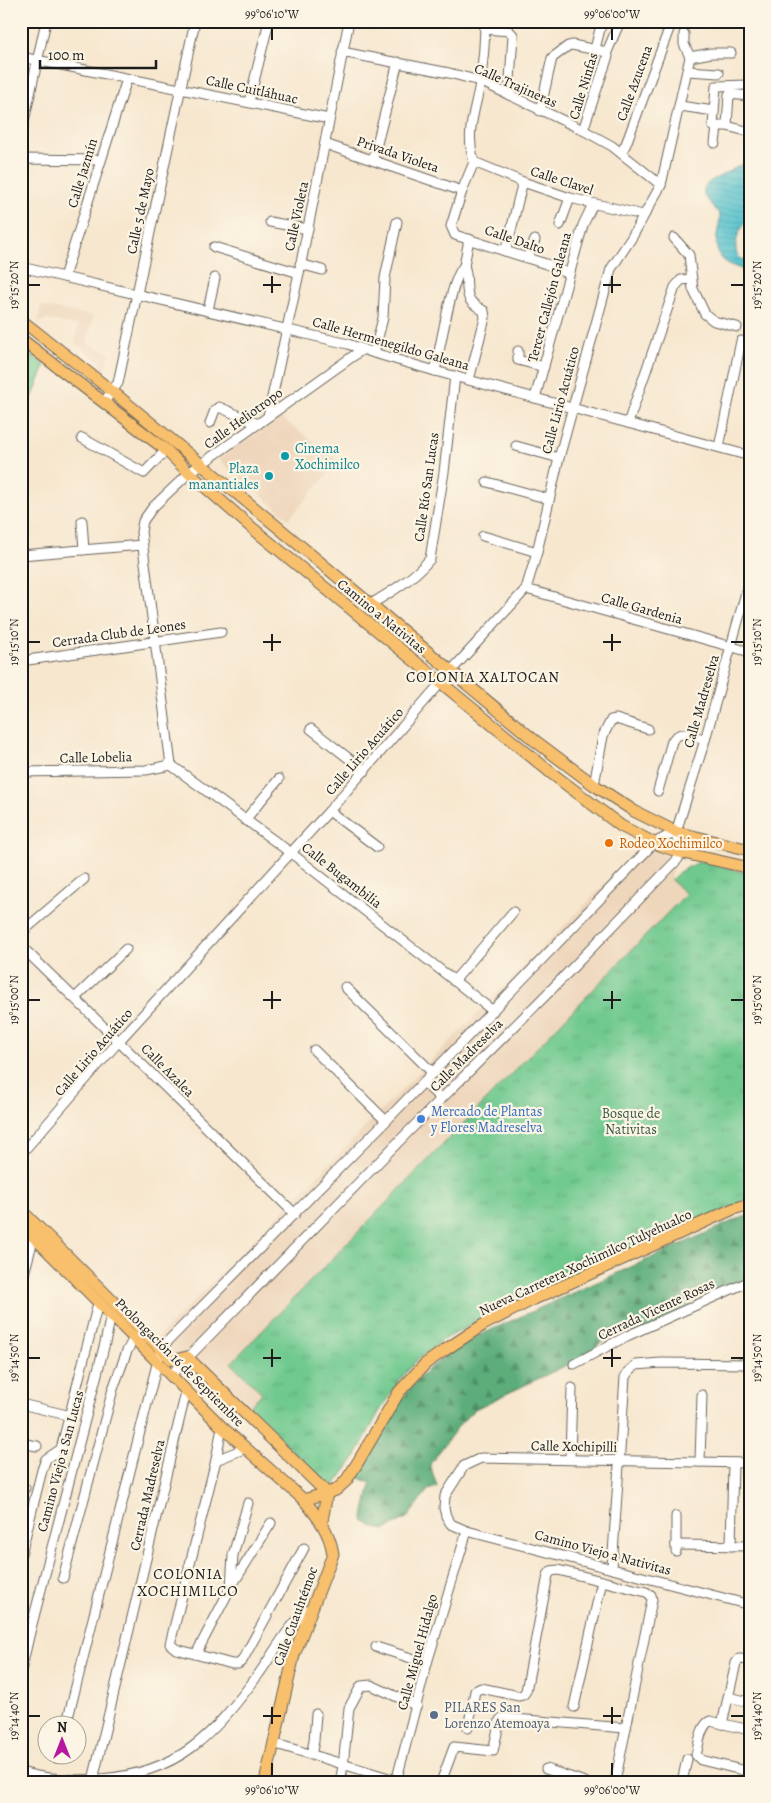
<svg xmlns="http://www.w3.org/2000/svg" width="771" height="1803" viewBox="0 0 771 1803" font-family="Alegreya,serif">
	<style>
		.built { fill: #eed6bb }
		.forest { fill: url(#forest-firs); stroke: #3c644b }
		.park { fill: url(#park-tufts); stroke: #467256 }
		.water { fill: url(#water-rules); stroke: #397075 }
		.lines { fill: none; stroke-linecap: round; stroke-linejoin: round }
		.minor-casing { stroke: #69635b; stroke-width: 11 }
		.major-casing { stroke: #69635b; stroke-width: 13 }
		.minor { stroke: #fff; stroke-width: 9 }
		.major { stroke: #f8bf6c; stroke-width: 11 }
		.ticks { fill: none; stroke: #1c1c1c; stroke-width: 2 }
		.culture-dot { fill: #0f9aa8; stroke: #fcf5e5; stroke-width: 2 }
		.food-dot { fill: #e8710a; stroke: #fcf5e5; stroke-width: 2 }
		.shop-dot { fill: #3f7fe0; stroke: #fcf5e5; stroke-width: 2 }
		.service-dot { fill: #5c6f8a; stroke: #fcf5e5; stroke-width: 2 }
		.labels { text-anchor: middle; stroke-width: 4.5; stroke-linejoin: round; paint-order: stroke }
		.street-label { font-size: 14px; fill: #1c1c1c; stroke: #fcf5e5 }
		.culture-label { font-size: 14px; fill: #0d838f; stroke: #fcf5e5; text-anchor: start }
		.food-label { font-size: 14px; fill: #c56008; stroke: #fcf5e5; text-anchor: start }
		.shop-label { font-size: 14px; fill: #366cbe; stroke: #fcf5e5; text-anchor: start }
		.park-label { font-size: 14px; fill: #395944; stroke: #fcf5e5 }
		.service-label { font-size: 14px; fill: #4e5e75; stroke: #fcf5e5; text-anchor: start }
		.neighbourhood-label { font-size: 15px; letter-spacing: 1px; fill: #1c1c1c; stroke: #fcf5e5 }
		.neatline { fill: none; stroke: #1c1c1c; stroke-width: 2 }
		.ticks-label { font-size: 12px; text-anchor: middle; fill: #1c1c1c }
	</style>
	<defs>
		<pattern id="forest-firs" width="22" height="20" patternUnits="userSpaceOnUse" patternTransform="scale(1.25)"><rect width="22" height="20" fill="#5cad7a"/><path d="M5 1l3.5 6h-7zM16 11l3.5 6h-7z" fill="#4b8c63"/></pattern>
		<pattern id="park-tufts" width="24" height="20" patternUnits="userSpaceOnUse" patternTransform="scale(1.25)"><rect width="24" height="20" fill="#70c98f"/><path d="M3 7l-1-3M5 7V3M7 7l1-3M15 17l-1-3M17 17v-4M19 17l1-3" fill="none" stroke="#60ac7b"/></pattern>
		<pattern id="water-rules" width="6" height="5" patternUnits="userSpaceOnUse" patternTransform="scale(1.25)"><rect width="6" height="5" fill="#56c3ce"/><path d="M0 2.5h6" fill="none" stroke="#4aa7b0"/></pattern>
	</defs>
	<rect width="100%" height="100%" fill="#fcf5e5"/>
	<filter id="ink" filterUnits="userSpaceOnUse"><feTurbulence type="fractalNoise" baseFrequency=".02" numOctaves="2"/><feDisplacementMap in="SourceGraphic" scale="10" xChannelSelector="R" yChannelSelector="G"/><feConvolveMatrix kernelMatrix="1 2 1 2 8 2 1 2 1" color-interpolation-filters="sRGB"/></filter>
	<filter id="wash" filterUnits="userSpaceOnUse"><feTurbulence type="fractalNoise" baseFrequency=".0096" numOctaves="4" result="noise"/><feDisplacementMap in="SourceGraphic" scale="20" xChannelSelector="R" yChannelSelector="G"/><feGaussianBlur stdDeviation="1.12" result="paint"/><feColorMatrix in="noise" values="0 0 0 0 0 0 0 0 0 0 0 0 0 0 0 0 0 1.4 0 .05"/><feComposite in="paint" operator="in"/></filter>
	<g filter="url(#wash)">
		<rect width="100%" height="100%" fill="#f7e7cf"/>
		<!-- built -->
		<g class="built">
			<path d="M41 306 93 316 87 343 110 353 103 377 97 374 101 363 75 343 78 325 47 320 38 322Z"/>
			<path d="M280 417 322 448 338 462 289 519 218 459Z"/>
			<path d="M643 846 661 851 672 862 671 880 686 894 231 1363 262 1393 248 1408 190 1352 176 1358 156 1339Z"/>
		</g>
		<!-- forest -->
		<path class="forest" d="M750 1215V1276L689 1304 691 1312 634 1336 632 1330 598 1344 597 1348 571 1363 475 1409 460 1424 430 1464 437 1487 428 1490 408 1517 385 1530 375 1528 363 1521 371 1483 357 1477C375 1444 392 1408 418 1379 433 1363 454 1349 473 1338L735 1220Z"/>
		<!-- park -->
		<g class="park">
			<path d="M21 346 45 366 29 406 21 402Z"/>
			<path d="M701 861 750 874V1199L495 1312 443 1340 418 1359 399 1381 379 1412 354 1459 336 1484 329 1486 248 1408 262 1393 231 1363 686 894 671 880 679 872Z"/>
		</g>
		<!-- water -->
		<path class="water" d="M750 160V218C737 226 726 263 750 260V272C729 265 713 261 717 235 718 228 720 222 720 215L704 195V188L709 182Z"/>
	</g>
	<g filter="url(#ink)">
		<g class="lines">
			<!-- minor casing -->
			<g class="minor-casing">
				<g id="minor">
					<path d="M485 21C485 41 483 63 480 83 475 113 465 131 474 162L462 191 451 226 455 235 546 264 569 274"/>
					<path d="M485 29 509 31 513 35 509 95"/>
					<path d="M595 49 602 21"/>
					<path d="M342 52 449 73 480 81 583 130 612 146 661 185"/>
					<path d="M21 57 329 119"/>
					<path d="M690 57 711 53H731"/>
					<path d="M687 71 719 73"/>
					<path d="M749 85 716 86 713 126H727L750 132"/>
					<path d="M249 102 269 21"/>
					<path d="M680 106 714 111"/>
					<path d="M540 111 552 58 568 46 572 45 607 52"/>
					<path d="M727 126 729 94 750 96"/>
					<path d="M583 130 608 56 607 52 620 21"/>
					<path d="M21 135 46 21"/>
					<path d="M715 143 717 127"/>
					<path d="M325 144 462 191"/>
					<path d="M621 153 626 144 672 21"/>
					<path d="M21 159 101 160"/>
					<path d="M373 159 398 62"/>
					<path d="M474 162 523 182 570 198 643 215"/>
					<path d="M270 222 308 229"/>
					<path d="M560 225 570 198"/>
					<path d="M674 238 689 255 693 289 705 314 714 321 737 327"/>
					<path d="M214 247 299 273"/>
					<path d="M505 251C513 228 516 205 523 182"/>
					<path d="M527 258 535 240"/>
					<path d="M300 264 322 270"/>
					<path d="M464 266 469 239"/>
					<path d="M21 267 348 344 374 353 435 371 750 456"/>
					<path d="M64 277 127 79"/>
					<path d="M208 310 215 278"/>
					<path d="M518 351V360L544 367"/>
					<path d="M374 353 383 318 385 278 397 222"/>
					<path d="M435 371C440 350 451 278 464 266 469 276 464 290 470 300 473 305 480 308 484 311L485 318 469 380"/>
					<path d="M535 398 583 225 593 204"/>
					<path d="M104 402 118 383 195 21"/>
					<path d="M268 416 299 273 349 21"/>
					<path d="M210 423 215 410 219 407 258 424"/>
					<path d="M628 423 675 287 681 280 691 279"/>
					<path d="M82 438 144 473 166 450"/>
					<path d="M516 446 559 458"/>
					<path d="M719 447 741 341"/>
					<path d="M487 482 549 499"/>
					<path d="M82 521 84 550"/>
					<path d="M483 536 537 552"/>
					<path d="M21 555 142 545"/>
					<path d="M526 589 750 652"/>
					<path d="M371 604C393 591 414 578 430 559L444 472 455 376"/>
					<path d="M21 661 221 632"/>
					<path d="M311 729 365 771"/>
					<path d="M171 765 141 532 143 521 153 507 189 473 363 349"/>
					<path d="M171 765 291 853 493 1011"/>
					<path d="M21 772 146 770 171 765"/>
					<path d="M594 785 603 736 611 720 616 719 648 729"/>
					<path d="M658 791 672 741C681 728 692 736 705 740"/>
					<path d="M329 811 377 847"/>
					<path d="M245 820 279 779"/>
					<path d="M21 933 84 879"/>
					<path d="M21 946 295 1214"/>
					<path d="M454 981 513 912"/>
					<path d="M345 987 433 1073"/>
					<path d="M75 998 126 949"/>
					<path d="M314 1050 386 1121"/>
					<path d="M424 1082 441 1099"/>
					<path d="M21 1154 119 1041 329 811 451 671 526 589 537 552 559 458 611 269 632 237 661 185 690 57 684 44V34"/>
					<path d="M21 1285 34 1236"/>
					<path d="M574 1364 627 1336 750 1281"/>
					<path d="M170 1376 410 1130 549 992 678 859 679 852 676 832 705 740 750 578"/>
					<path d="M21 1404 71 1416"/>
					<path d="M222 1427 216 1460 170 1644 176 1649 232 1664H238L242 1661 304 1548"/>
					<path d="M21 1443 37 1446"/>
					<path d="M570 1459 572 1388"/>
					<path d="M216 1460 246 1448"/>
					<path d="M700 1462 702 1395"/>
					<path d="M750 1463 481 1458 464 1466 445 1496 444 1508 446 1516 451 1524 467 1531 750 1605"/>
					<path d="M21 1487 25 1488"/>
					<path d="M676 1545 750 1546"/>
					<path d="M731 1546 733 1463"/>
					<path d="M676 1551V1516"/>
					<path d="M21 1554 42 1470 46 1459 61 1449 98 1303"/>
					<path d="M612 1568 625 1377 629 1371 636 1365 661 1363 750 1364"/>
					<path d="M63 1578 113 1389 127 1351 134 1338"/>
					<path d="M231 1587 271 1523"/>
					<path d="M376 1647 427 1663"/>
					<path d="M196 1654 231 1587 233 1555 248 1503"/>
					<path d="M21 1671 30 1632 105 1343 111 1315"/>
					<path d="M728 1697 750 1702"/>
					<path d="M574 1707 602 1581"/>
					<path d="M722 1724 736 1663 739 1659 750 1660"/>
					<path d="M66 1726 161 1348 386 1121 654 843 676 832"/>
					<path d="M468 1728 475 1691 481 1688 519 1696 523 1695 526 1691 548 1575 551 1571 558 1570 646 1592 651 1595 652 1600 615 1782"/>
					<path d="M750 1730 710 1721C700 1726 699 1745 696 1755L701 1760 750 1772"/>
					<path d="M273 1743 402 1782"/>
					<path d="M311 1755 314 1741 316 1714"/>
					<path d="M57 1758 58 1756"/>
					<path d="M546 1769 585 1782"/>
					<path d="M21 1772C47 1780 73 1781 100 1779 180 1773 213 1735 258 1675 275 1652 289 1622 313 1607"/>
					<path d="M93 1780 186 1392"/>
					<path d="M340 1782 343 1766 349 1708 361 1686 371 1685 417 1706"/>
					<path d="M396 1782 427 1663 467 1531"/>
					<path d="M441 1782 454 1747 493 1751 500 1720 502 1718 625 1728"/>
					<path d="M682 1782 687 1759"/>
				</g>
			</g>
			<!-- major casing -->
			<g class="major-casing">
				<g id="major">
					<path d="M21 320 113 392 274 524 534 740 594 785 634 811 676 832 750 850"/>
					<path d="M21 339 166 450 189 473 251 527 550 772 621 826 654 843 679 852 750 868"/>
					<path d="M21 1210 171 1359 175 1360 187 1357 327 1493"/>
					<path d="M21 1224 222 1427 304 1500 336 1490 346 1481 358 1462 399 1392 425 1364 442 1352 483 1325 532 1300 733 1209 750 1204"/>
					<path d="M322 1521 327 1493"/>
					<path d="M265 1782 294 1655 333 1554C330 1532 318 1517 304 1500"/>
				</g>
			</g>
			<!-- minor -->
			<use href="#minor" class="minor"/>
			<!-- major -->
			<use href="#major" class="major"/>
		</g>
	</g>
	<!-- ticks -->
	<path class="ticks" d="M272 28V40M612 28V40M272 276V293M612 276V293M28 285H40M263 285H281M603 285H621M731 285H744M272 634V651M612 634V651M28 642H40M263 642H281M603 642H621M731 642H744M272 991V1009M612 991V1009M28 1000H40M263 1000H281M603 1000H621M731 1000H744M272 1349V1367M612 1349V1367M28 1358H40M263 1358H281M603 1358H621M731 1358H744M272 1707V1724M612 1707V1724M28 1716H40M263 1716H281M603 1716H621M731 1716H744M272 1763V1776M612 1763V1776"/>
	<!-- markers -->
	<g class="culture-dot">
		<circle cx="285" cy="456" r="5"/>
		<circle cx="269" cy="476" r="5"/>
	</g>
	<circle class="food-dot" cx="609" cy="843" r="5"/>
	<circle class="shop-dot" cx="421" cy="1119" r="5"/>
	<circle class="service-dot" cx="434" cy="1715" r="5"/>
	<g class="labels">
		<!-- street labels -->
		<g class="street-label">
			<text transform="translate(634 83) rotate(-70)" y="5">Calle Azucena</text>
			<text transform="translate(516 85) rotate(24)" y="5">Calle Trajineras</text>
			<text transform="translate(583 86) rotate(-73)" y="5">Calle Ninfas</text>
			<text transform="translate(252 89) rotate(12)" y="5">Calle Cuitláhuac</text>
			<text transform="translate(398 154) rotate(19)" y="5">Privada Violeta</text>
			<text transform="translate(82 173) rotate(-73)" y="5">Calle Jazmín</text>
			<text transform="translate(562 180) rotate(18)" y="5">Calle Clavel</text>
			<text transform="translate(140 211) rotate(-78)" y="5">Calle 5 de Mayo</text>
			<text transform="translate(296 216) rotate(-78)" y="5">Calle Violeta</text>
			<text transform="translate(515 239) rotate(19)" y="5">Calle Dalto</text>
			<text transform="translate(549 297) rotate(-75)" y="5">Tercer Callejón Galeana</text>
			<text transform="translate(391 343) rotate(16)" y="5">Calle Hermenegildo Galeana</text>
			<text transform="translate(560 400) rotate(-75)" y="5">Calle Lirio Acuático</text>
			<text transform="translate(243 418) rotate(-36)" y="5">Calle Heliotropo</text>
			<text transform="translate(426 487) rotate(-82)" y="5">Calle Río San Lucas</text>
			<text transform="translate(642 608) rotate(16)" y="5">Calle Gardenia</text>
			<text transform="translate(382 616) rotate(39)" y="5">Camino a Nativitas</text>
			<text transform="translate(119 633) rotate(-8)" y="5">Cerrada Club de Leones</text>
			<text transform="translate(701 701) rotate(-74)" y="5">Calle Madreselva</text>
			<text transform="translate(364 751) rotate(-49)" y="5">Calle Lirio Acuático</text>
			<text transform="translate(96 757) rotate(-1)" y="5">Calle Lobelia</text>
			<text transform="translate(342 875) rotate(38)" y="5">Calle Bugambilia</text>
			<text transform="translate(93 1052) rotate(-49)" y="5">Calle Lirio Acuático</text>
			<text transform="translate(466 1055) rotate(-45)" y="5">Calle Madreselva</text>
			<text transform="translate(168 1070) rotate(45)" y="5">Calle Azalea</text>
			<text transform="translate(585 1262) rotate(-25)" y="5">Nueva Carretera Xochimilco Tulyehualco</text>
			<text transform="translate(656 1309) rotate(-25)" y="5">Cerrada Vicente Rosas</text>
			<text transform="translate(180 1362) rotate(45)" y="5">Prolongación 16 de Septiembre</text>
			<text transform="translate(574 1446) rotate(1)" y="5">Calle Xochipilli</text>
			<text transform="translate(60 1461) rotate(-75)" y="5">Camino Viejo a San Lucas</text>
			<text transform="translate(147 1495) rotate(-77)" y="5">Cerrada Madreselva</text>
			<text transform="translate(603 1552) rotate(15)" y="5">Camino Viejo a Nativitas</text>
			<text transform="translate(295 1616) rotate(-70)" y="5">Calle Cuauhtémoc</text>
			<text transform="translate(417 1652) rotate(-75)" y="5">Calle Miguel Hidalgo</text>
		</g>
		<!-- culture labels -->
		<g class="culture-label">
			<text x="295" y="453">Cinema<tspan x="295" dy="16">Xochimilco</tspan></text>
			<text x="259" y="473" text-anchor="end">Plaza<tspan x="259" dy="16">manantiales</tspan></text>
		</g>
		<!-- food labels -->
		<g class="food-label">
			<text x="619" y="848">Rodeo Xochimilco</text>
		</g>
		<!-- shop labels -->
		<g class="shop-label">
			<text x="431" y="1116">Mercado de Plantas<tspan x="431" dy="16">y Flores Madreselva</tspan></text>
		</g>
		<!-- park labels -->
		<g class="park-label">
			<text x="631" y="1118">Bosque de<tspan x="631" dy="16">Nativitas</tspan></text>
		</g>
		<!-- service labels -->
		<g class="service-label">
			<text x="444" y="1712">PILARES San<tspan x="444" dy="16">Lorenzo Atemoaya</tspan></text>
		</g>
		<!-- neighbourhood labels -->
		<g class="neighbourhood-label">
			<text x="483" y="682">COLONIA XALTOCAN</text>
			<text x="188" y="1579">COLONIA<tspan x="188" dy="17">XOCHIMILCO</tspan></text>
		</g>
	</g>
	<!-- margin -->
	<rect width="771" height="1803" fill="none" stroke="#fcf5e5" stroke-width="55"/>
	<!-- north arrow -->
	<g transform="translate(62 1740)"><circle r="24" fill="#fcf5e5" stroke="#a29e95"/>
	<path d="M0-4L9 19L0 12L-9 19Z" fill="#b5179e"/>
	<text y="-8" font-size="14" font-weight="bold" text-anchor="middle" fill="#1c1c1c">N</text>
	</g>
	<!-- scale -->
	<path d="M40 60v8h116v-8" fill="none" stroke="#1c1c1c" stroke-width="2.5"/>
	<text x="48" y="60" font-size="15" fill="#1c1c1c" stroke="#fcf5e5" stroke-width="4" paint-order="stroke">100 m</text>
	<rect x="28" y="28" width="716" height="1748" class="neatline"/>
	<g class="ticks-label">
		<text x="272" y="18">99°06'10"W</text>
		<text x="612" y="18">99°06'00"W</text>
		<text transform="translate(14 285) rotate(-90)" y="4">19°15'20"N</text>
		<text transform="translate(757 285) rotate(-90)" y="4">19°15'20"N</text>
		<text transform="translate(14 642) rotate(-90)" y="4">19°15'10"N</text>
		<text transform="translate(757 642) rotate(-90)" y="4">19°15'10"N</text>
		<text transform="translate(14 1000) rotate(-90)" y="4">19°15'00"N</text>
		<text transform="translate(757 1000) rotate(-90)" y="4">19°15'00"N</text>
		<text transform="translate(14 1358) rotate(-90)" y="4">19°14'50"N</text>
		<text transform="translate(757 1358) rotate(-90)" y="4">19°14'50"N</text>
		<text transform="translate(14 1716) rotate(-90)" y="4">19°14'40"N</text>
		<text transform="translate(757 1716) rotate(-90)" y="4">19°14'40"N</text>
		<text x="272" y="1794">99°06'10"W</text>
		<text x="612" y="1794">99°06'00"W</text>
	</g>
</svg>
